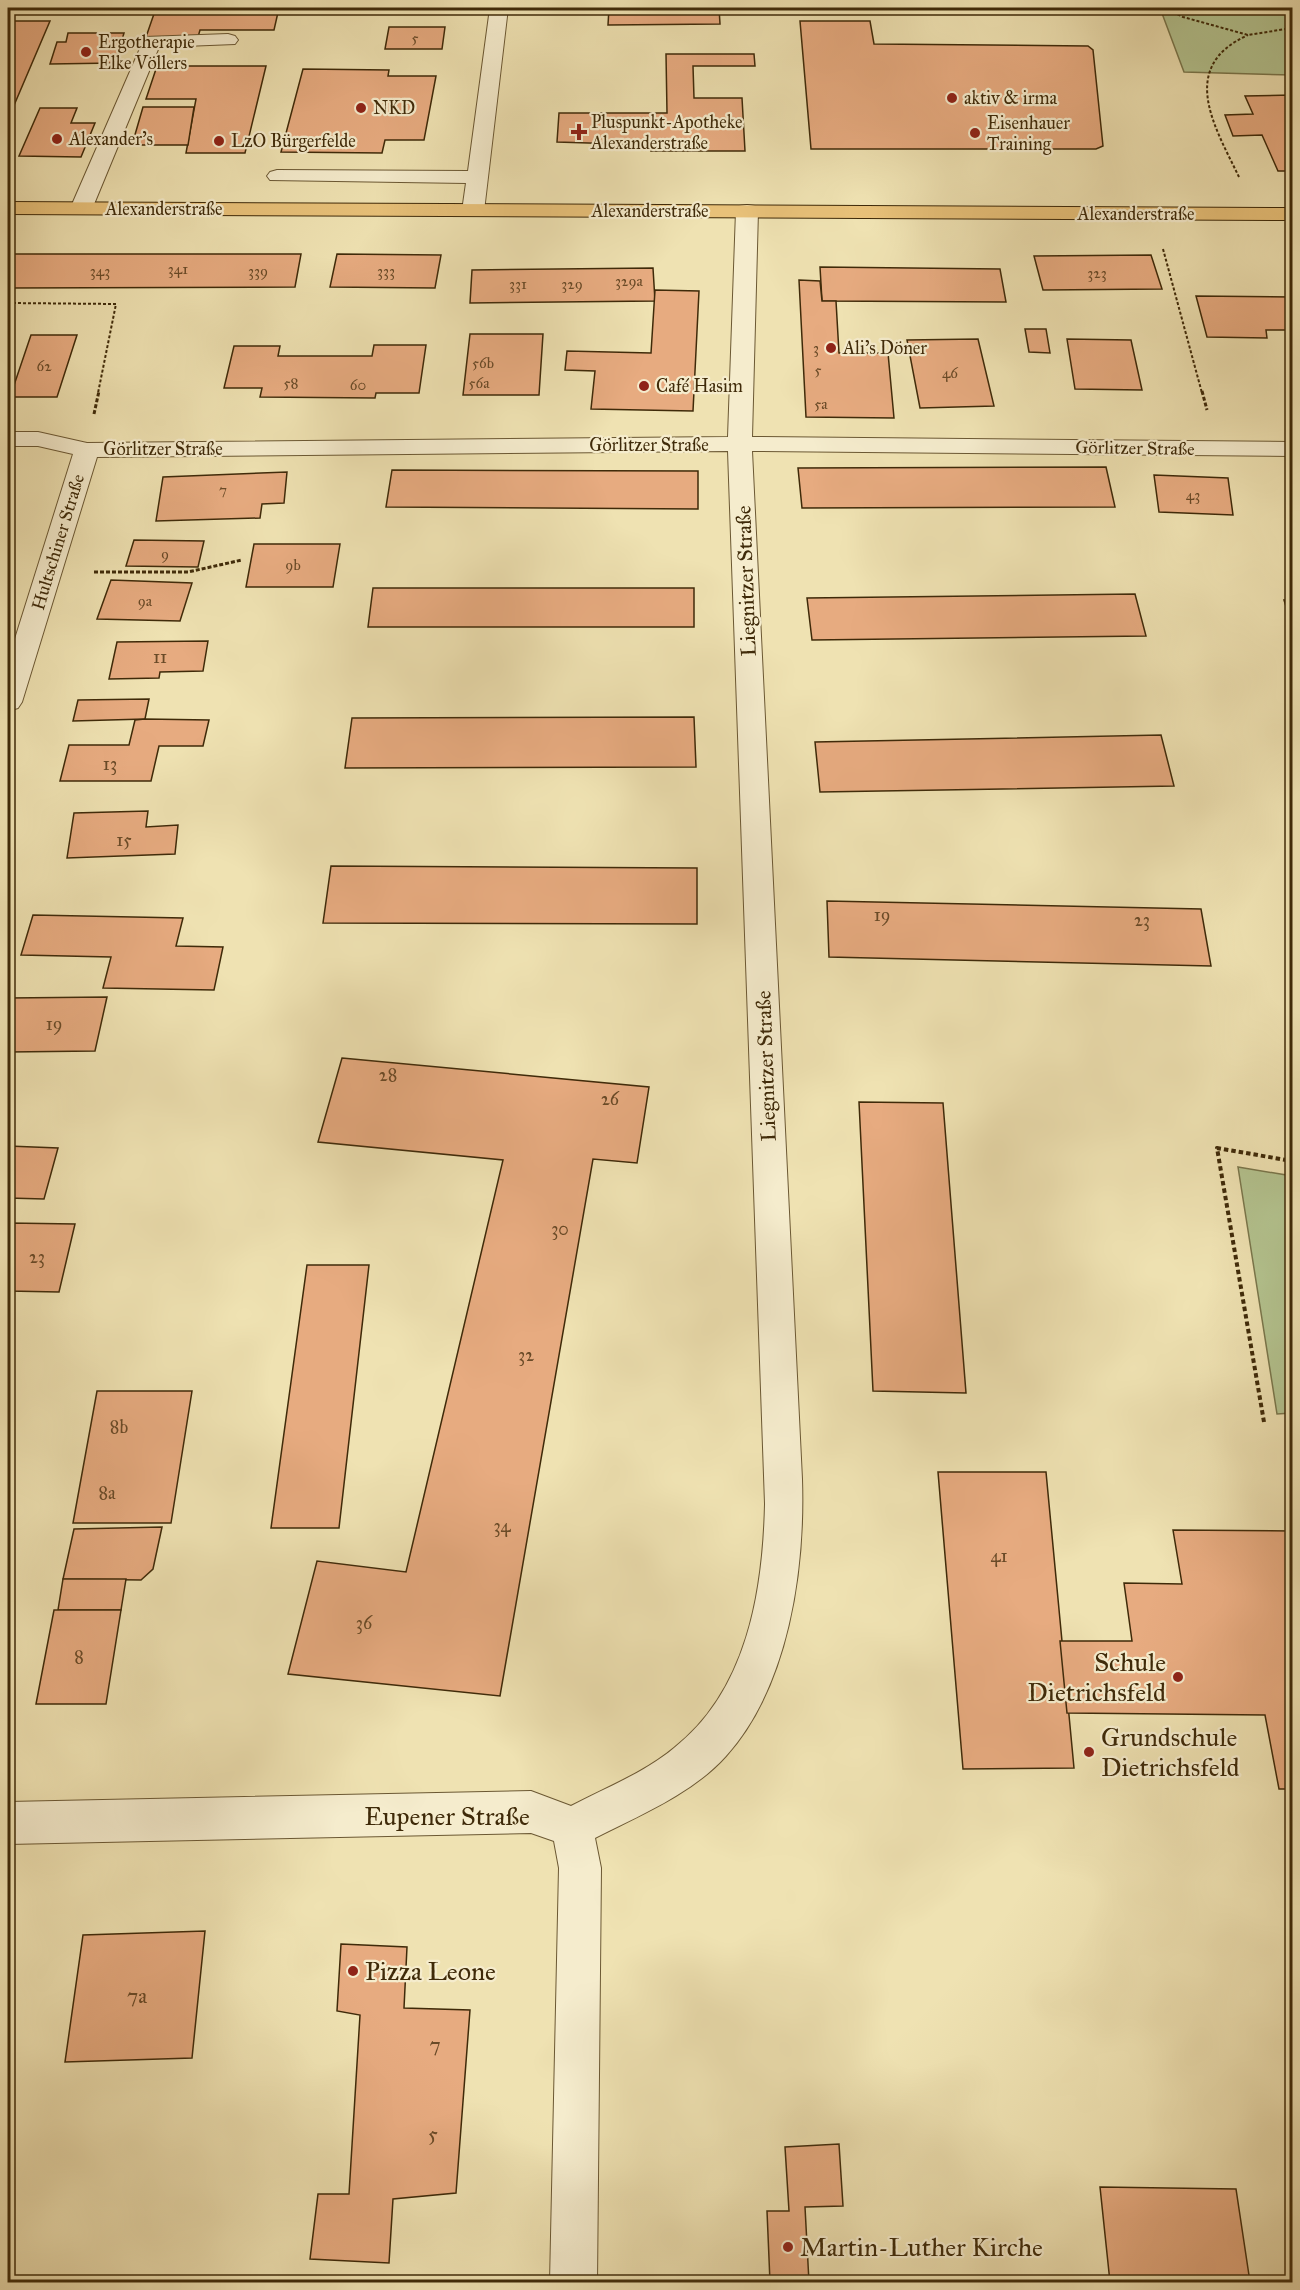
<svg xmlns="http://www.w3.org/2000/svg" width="1300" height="2290" viewBox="0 0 1300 2290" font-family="'IM FELL Great Primer',serif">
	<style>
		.green { fill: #b4c490; stroke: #7a774c; stroke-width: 1.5 }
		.building { fill: #e7ab80; stroke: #3f2a09; stroke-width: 1.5 }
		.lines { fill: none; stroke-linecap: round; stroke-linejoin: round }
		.minor-casing { stroke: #6b5833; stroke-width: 2 }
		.major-casing { stroke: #3f2a09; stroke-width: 2 }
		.path-far2 { stroke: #3f2a09; stroke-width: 2; stroke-dasharray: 3 2; stroke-linecap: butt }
		.path-far1 { stroke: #3f2a09; stroke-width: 3; stroke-dasharray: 4 2; stroke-linecap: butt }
		.path { stroke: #3f2a09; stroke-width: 4; stroke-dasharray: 4.5 3; stroke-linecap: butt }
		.minor { fill: #f5eccd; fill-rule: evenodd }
		.major { fill: #e8c179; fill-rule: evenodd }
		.poi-dot { fill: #8f2418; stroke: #f5eccd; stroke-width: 2 }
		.labels { text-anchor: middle; stroke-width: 4.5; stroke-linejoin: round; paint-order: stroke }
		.far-number-label { font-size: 15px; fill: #694a27 }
		.far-poi-label { font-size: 18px; fill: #3f2a09; stroke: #f5eccd; text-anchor: start }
		.far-street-label { font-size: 18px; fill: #3f2a09; stroke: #f5eccd }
		.number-label { font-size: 18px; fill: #694a27 }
		.street-label { font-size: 21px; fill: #3f2a09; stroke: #f5eccd }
		.near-number-label { font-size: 21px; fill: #694a27 }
		.near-poi-label { font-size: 26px; fill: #3f2a09; stroke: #f5eccd; text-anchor: start }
		.near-street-label { font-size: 26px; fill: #3f2a09; stroke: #f5eccd }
	</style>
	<rect width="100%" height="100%" fill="#efe2b2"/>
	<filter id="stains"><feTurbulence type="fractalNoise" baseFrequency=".00333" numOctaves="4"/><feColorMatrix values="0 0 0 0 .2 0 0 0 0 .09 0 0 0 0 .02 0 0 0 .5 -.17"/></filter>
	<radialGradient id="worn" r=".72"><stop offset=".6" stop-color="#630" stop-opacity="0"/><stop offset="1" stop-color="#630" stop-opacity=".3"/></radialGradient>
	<!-- green -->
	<g class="green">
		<path d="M1160 8H1292V75L1184 72Z"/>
		<path d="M1238 1167 1292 1176V1413L1277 1414Z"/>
	</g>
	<!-- building -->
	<g class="building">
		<path d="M156 8H279L274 30H200L198 37H146Z"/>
		<path d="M326 8H438L437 12 326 10Z"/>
		<path d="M609 8H719L720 24 608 25Z"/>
		<path d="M8 21H50L12 110H8Z"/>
		<path d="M800 21H870L874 44 1088 46 1093 50 1103 146 1096 149H811Z"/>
		<path d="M389 27H445L442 49H385Z"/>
		<path d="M68 33H124L115 63 50 64 57 42H66Z"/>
		<path d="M666 54H754L755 66H693L694 98H742L745 151H651L652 145 557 142 559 113H667Z"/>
		<path d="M157 66H266L245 153H186L196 99H146Z"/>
		<path d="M303 69 389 70 388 76H436L424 140H385L382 153 281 152Z"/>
		<path d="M1292 95V171H1278L1262 135 1233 136 1225 115 1253 114 1245 96Z"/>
		<path d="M143 107H194L188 145H132Z"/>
		<path d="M40 108H77L71 123H95L81 157 19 156Z"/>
		<path d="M8 254H301L295 287 8 288Z"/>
		<path d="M337 254 441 255 435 288 330 287Z"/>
		<path d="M1151 255 1162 289 1043 290 1034 256Z"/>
		<path d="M820 267 1000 269 1006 302 822 301Z"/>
		<path d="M653 268 655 301 470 303 472 270Z"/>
		<path d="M799 280 820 281 822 301H836L839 353H888L894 418 806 417Z"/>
		<path d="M655 290 699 291 693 411 591 409 595 371 565 370 567 351 651 353Z"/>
		<path d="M1196 296 1292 297V330H1266L1267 338 1207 337Z"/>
		<path d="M1025 329H1046L1050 353 1029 352Z"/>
		<path d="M470 334H543L539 395H463Z"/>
		<path d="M31 335H77L57 397H10Z"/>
		<path d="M978 339 994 406 920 408 907 340Z"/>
		<path d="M1067 339 1131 340 1142 390 1075 389Z"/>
		<path d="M374 345H426L419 393H376L375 398 260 397 262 388H224L234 346H280L278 356H372Z"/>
		<path d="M1106 467 1115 507 802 508 798 468Z"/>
		<path d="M392 470 698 471V509L386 507Z"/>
		<path d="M287 472 284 503 262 504 260 518 156 521 163 477Z"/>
		<path d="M1154 475 1228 478 1233 515 1159 512Z"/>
		<path d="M134 540 204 541 198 567 126 566Z"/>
		<path d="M254 544H340L333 587H246Z"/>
		<path d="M111 580 192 583 180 621 97 619Z"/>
		<path d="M373 588H694V627H368Z"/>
		<path d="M1135 594 1146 636 812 640 807 598Z"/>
		<path d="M1284 600H1292V626Z"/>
		<path d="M208 641 203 671 160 672 159 678 109 679 117 642Z"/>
		<path d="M149 699 145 719 73 721 78 700Z"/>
		<path d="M694 717 696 767 345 768 352 718Z"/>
		<path d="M145 719 209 720 203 746H159L151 781H60L69 745H129L135 720Z"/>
		<path d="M1161 735 1174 786 820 792 815 742Z"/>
		<path d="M148 811 146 827 178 825 175 854 67 858 74 813Z"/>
		<path d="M331 866 697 868V924L323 923Z"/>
		<path d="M827 901 1201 909 1211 966 829 957Z"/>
		<path d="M33 915 183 918 176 946 223 947 214 990 103 988 111 957 21 955Z"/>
		<path d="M107 997 95 1051 8 1052V998Z"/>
		<path d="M342 1058 649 1087 637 1163 593 1159 500 1696 288 1674 317 1561 406 1572 503 1160 318 1142Z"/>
		<path d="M859 1102 943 1103 966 1393 873 1391Z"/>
		<path d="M8 1146 58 1148 44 1199 8 1198Z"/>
		<path d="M8 1223 75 1224 59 1292 8 1291Z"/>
		<path d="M307 1265H369L339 1528H271Z"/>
		<path d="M97 1391H192L171 1523H73Z"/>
		<path d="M938 1472H1046L1074 1768 963 1769Z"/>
		<path d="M162 1527 153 1569 141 1580 63 1579 74 1529Z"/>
		<path d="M1173 1530 1292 1531V1789H1279L1265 1715 1067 1713 1060 1641H1132L1124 1583 1182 1584Z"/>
		<path d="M63 1579H126L121 1610H58Z"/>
		<path d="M54 1610H121L106 1704H36Z"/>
		<path d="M205 1931 192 2058 65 2062 83 1935Z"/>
		<path d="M341 1944 407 1947 404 2008 470 2010 456 2193 393 2199 389 2263 310 2259 318 2194H349L360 2015 337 2011Z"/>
		<path d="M839 2144 843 2206 805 2207 809 2282H770L767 2211H789L785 2147Z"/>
		<path d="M1100 2187 1236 2189 1250 2282H1110Z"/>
		<path d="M1071 2280 1072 2282H894Z"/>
	</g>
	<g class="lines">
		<!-- minor casing -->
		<g class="minor-casing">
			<g id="minor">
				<path d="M490 8H508L484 211 481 216H465L462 211 466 183 270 180 267 176 270 172 277 170 468 171Z"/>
				<path d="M228 34 235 36 238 40 235 44 159 47 92 209 89 214H73L70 209 145 37Z"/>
				<path d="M747 205 755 206 758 211 752 437 1292 442V456L752 451 802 1479C805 1569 789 1686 726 1756 692 1794 640 1815 595 1838L601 1868 597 2282H550L559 1868 554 1841 531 1833 8 1844V1802L531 1791 571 1806C605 1788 644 1773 674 1748 747 1691 763 1592 765 1504L728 451 97 457 22 702 18 708 8 711V661L73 454 38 446H8V432H38L87 443 728 437 736 211 739 206Z"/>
			</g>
		</g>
		<!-- major casing -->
		<g class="major-casing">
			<path id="major" d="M8 202 1292 208V220L8 214Z"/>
		</g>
		<!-- path-far2 -->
		<g class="path-far2">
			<path d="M1069 8 1071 14"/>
			<path d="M1164 8 1183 17 1248 35 1292 28"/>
			<path d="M1239 177C1215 127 1177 67 1248 35"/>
			<path d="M1163 249 1202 393"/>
			<path d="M8 303 116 304 98 393"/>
		</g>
		<!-- path-far1 -->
		<g class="path-far1">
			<path d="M1202 391 1207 410"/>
			<path d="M94 414 99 391"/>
			<path d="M94 572H188L242 560"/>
		</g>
		<!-- path -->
		<path class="path" d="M1264 1422 1217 1148 1292 1161"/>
		<!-- minor -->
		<use href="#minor" class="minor"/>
		<!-- major -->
		<use href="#major" class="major"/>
	</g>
	<!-- markers -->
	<g class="poi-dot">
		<circle cx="86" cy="52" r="6"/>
		<circle cx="952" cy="98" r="6"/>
		<circle cx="361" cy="108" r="6"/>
		<path d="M576 123h6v6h6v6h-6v6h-6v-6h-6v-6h6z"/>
		<circle cx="975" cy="133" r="6"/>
		<circle cx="57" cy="139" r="6"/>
		<circle cx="219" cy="141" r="6"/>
		<circle cx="831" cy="348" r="6"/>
		<circle cx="644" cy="386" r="6"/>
		<circle cx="1178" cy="1677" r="6"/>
		<circle cx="1089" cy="1752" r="6"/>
		<circle cx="353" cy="1971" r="6"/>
		<circle cx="788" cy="2247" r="6"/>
	</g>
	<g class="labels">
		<!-- far-number labels -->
		<g class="far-number-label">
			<text x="415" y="43">5</text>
			<text x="178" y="274">341</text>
			<text x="100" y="276">343</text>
			<text x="258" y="276">339</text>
			<text x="386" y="276">333</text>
			<text x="1097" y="278">323</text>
			<text x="629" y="286">329a</text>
			<text x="518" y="289">331</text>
			<text x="572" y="289">329</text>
			<text x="816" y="353">3</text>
			<text x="483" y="368">56b</text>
			<text x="44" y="371">62</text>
			<text x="818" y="375">5</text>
			<text x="950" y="378">46</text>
			<text x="291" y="388">58</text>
			<text x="479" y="388">56a</text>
			<text x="358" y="390">60</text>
			<text x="821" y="409">5a</text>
			<text x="223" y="495">7</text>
			<text x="1193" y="500">43</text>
			<text x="165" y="559">9</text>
			<text x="293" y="570">9b</text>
			<text x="145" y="606">9a</text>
		</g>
		<!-- far-poi labels -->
		<g class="far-poi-label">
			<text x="98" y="48">Ergotherapie<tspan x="98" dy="21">Elke Völlers</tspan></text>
			<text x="964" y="104">aktiv &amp; irma</text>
			<text x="373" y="114">NKD</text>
			<text x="591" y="128">Pluspunkt-Apotheke<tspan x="591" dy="21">Alexanderstraße</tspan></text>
			<text x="987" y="129">Eisenhauer<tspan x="987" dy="21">Training</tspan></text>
			<text x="69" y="145">Alexander's</text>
			<text x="231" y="147">LzO Bürgerfelde</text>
			<text x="843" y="354">Ali's Döner</text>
			<text x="656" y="392">Café Hasim</text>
		</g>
		<!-- far-street labels -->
		<g class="far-street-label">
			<text x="164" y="215">Alexanderstraße</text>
			<text x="650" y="217">Alexanderstraße</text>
			<text x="1136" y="220">Alexanderstraße</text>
			<text x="649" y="451">Görlitzer Straße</text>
			<text transform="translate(1135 448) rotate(1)" y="6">Görlitzer Straße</text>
			<text x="163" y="455">Görlitzer Straße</text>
			<text transform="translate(58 542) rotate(-73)" y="6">Hultschiner Straße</text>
		</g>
		<!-- number labels -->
		<g class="number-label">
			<text x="160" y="663">11</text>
			<text x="110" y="770">13</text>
			<text x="124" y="846">15</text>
			<text x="882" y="921">19</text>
			<text x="1142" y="926">23</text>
			<text x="54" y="1030">19</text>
			<text x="388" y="1081">28</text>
			<text x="610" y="1105">26</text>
			<text x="560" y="1235">30</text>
			<text x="37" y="1263">23</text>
			<text x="526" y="1361">32</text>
			<text x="119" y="1433">8b</text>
			<text x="107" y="1499">8a</text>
			<text x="502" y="1532">34</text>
			<text x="999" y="1562">41</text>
			<text x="364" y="1629">36</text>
			<text x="79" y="1663">8</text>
		</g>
		<!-- street labels -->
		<g class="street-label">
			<text transform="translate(746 581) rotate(-92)" y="7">Liegnitzer Straße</text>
			<text transform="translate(766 1066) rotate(-92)" y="7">Liegnitzer Straße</text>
		</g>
		<!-- near-number labels -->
		<g class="near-number-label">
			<text x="137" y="2003">7a</text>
			<text x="435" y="2052">7</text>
			<text x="433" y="2141">5</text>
		</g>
		<!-- near-poi labels -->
		<g class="near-poi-label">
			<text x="1166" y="1671" text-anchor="end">Schule<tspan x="1166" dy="30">Dietrichsfeld</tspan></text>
			<text x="1101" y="1746">Grundschule<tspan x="1101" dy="30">Dietrichsfeld</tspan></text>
			<text x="365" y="1980">Pizza Leone</text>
			<text x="800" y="2256">Martin-Luther Kirche</text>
		</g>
		<!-- near-street labels -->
		<g class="near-street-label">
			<text x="447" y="1825">Eupener Straße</text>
		</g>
	</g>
	<!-- margin -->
	<rect width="1300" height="2290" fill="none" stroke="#efe2b2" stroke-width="30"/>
	<rect x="9" y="9" width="1282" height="2272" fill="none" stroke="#3f2a09" stroke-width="3"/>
	<rect x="15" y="15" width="1270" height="2260" fill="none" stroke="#3f2a09" stroke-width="1.5"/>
	<rect width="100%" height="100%" filter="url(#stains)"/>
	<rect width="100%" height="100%" fill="url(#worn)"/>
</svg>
